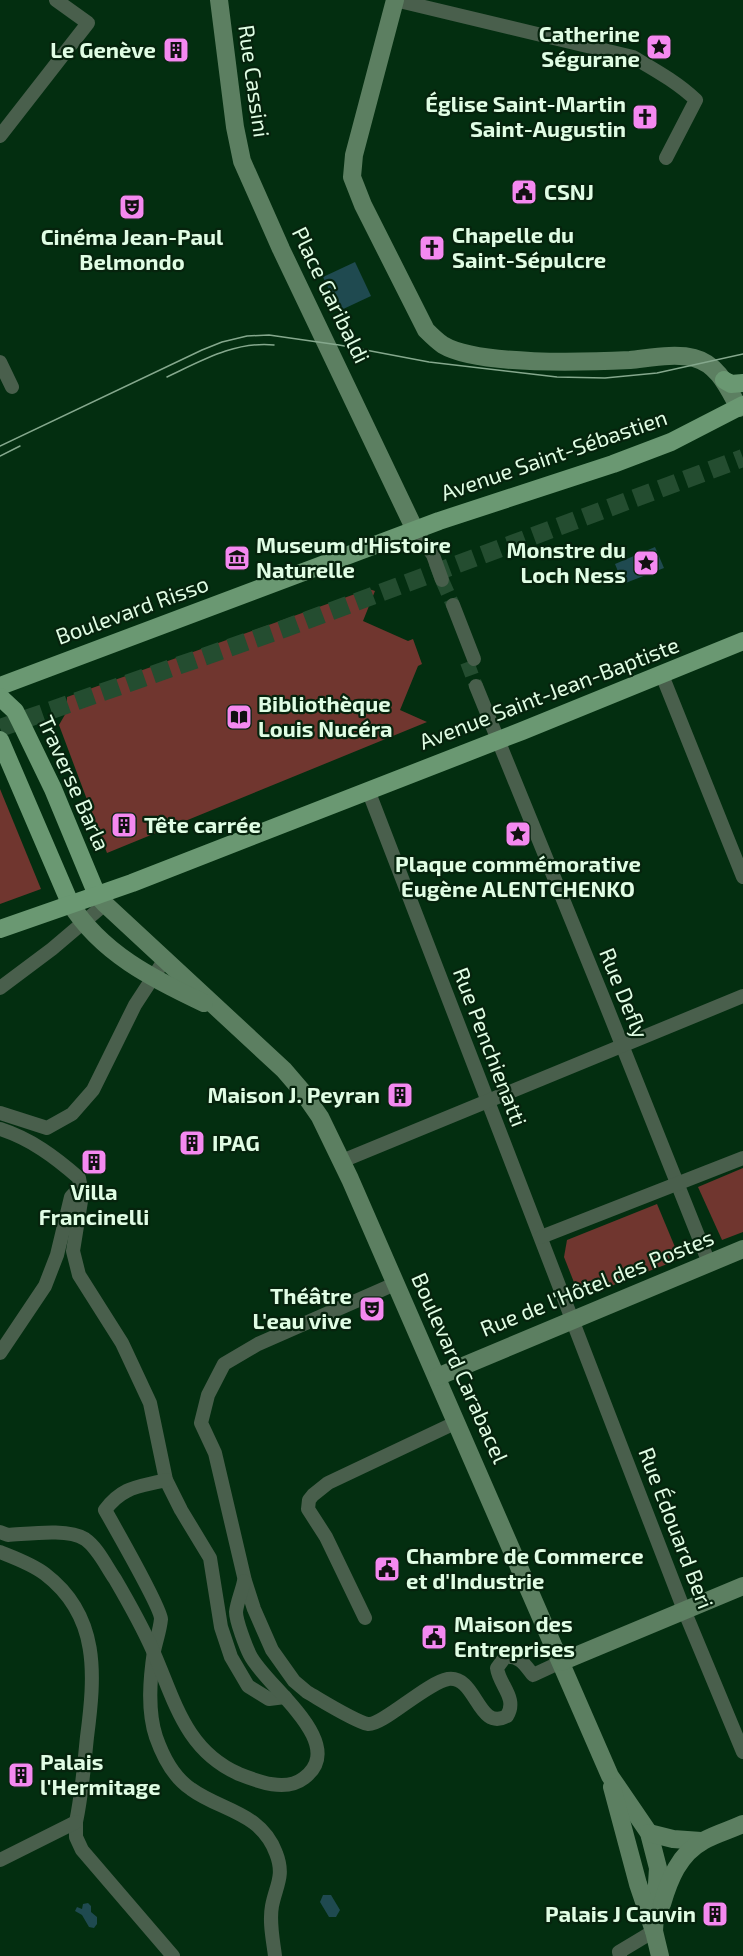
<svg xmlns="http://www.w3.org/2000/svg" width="743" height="1956" viewBox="0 0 743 1956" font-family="'Exo 2',sans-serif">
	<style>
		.green { fill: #70362f }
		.water { fill: #1f4a50 }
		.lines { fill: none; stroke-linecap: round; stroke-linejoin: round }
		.street-tunnel { stroke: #244d30; stroke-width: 14; stroke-dasharray: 14 7; stroke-linecap: butt }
		.primary-tunnel { stroke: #244d30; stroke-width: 18; stroke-dasharray: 18 9; stroke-linecap: butt }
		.street { stroke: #495f4c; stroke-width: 14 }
		.secondary { stroke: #5c7f61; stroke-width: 18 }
		.primary { stroke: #6a9872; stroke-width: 18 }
		.tram { stroke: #85a88d; stroke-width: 1.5 }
		.labels { text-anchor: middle; stroke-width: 4.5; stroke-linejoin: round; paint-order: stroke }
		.poi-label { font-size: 22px; font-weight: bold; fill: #e0fde4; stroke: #06230d; text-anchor: start }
		.street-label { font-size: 22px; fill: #e0fde4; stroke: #06230d }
	</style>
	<rect width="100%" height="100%" fill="#032e10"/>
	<!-- green -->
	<g class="green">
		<path d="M369 589 375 591 363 621 408 641 413 639 422 664 418 666 400 710 427 722 107 853 59 725 67 711V697Z"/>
		<path d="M0 789 41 889 0 904Z"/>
		<path d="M743 1168V1232L722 1240 698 1187Z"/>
		<path d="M657 1204 680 1259 588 1295 577 1290 564 1257 567 1240Z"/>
	</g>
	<!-- water -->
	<g class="water">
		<path d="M355 262 371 296 339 311 323 277Z"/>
		<path d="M655 547 664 568 623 584 615 564Z"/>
		<path d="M323 1895H331L340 1910 336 1917H329L320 1902Z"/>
		<path d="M88 1903 91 1906V1912L97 1917V1924L94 1928 89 1927 82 1915 75 1911 77 1907 82 1909 83 1904Z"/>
	</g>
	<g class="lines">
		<!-- street-tunnel -->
		<g class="street-tunnel">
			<path d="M442 580 453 605"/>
			<path d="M467 662 476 686"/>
		</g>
		<!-- primary-tunnel -->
		<path class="primary-tunnel" d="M0 728 286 628 743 458"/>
		<!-- street -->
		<g class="street">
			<path d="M395 0 633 57C655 70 677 82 696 100L666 158"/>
			<path d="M0 136 88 23 56 0"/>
			<path d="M0 362 12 387"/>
			<path d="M415 530 433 555 442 580"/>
			<path d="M453 605 474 659"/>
			<path d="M662 675 743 877"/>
			<path d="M476 686 604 1000 709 1263"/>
			<path d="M368 790 684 1610 743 1752"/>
			<path d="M0 988 52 949 105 904"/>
			<path d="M0 1113 47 1128 72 1114 93 1090 135 1005 165 959"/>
			<path d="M0 1129C31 1139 55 1157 79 1178L82 1195 73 1251 79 1275 122 1343 150 1403 166 1480 181 1510 210 1558 221 1627 231 1657 248 1686 269 1699 285 1697"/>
			<path d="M342 1161 743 996"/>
			<path d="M541 1237 743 1158"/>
			<path d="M397 1283 258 1344 224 1364 208 1395 201 1423 215 1453 245 1581 254 1609 272 1650 294 1681 307 1692C321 1700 354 1721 368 1724 382 1726 426 1683 448 1679 477 1675 477 1732 507 1716 518 1698 499 1685 497 1668L505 1657C520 1655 525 1665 533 1675L561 1662"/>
			<path d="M0 1353 45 1286 57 1255 71 1197 81 1186"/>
			<path d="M166 1480C139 1487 123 1486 105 1510 114 1526 161 1608 161 1619 160 1630 156 1641 154 1651 150 1678 147 1710 156 1737 163 1757 173 1777 191 1789 221 1811 261 1812 276 1853 285 1876 276 1885 272 1906 269 1922 273 1940 275 1956"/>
			<path d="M0 1532 8 1535C28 1534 68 1528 85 1539 98 1548 106 1566 115 1579 129 1603 142 1626 153 1651 175 1701 185 1750 239 1774 259 1782 286 1792 304 1778 350 1743 265 1686 250 1655 246 1647 236 1621 236 1612 237 1602 242 1591 244 1581"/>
			<path d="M0 1552C15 1558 32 1564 45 1574 100 1616 95 1675 87 1737 84 1765 82 1794 76 1822V1837L82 1850 173 1956"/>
			<path d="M365 1618 326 1537 308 1509 309 1500 313 1495 328 1483 457 1422"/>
			<path d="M0 1860 76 1822"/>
			<path d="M620 1956 619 1952 654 1931"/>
		</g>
		<!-- secondary -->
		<g class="secondary">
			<path d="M219 0 235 127 242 161 281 249 415 530"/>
			<path d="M395 0 354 155 352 177 363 205 426 330C431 335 437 341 443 345 478 366 588 362 630 360 650 358 675 353 694 358 718 364 728 388 739 408"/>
			<path d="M97 895 105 904 284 1070 302 1091 320 1117 350 1179 610 1776 649 1833 658 1868 654 1931"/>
			<path d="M70 903C101 953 153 979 204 1003"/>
			<path d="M437 1377 743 1249"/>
			<path d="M561 1662 743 1586"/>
			<path d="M612 1787 638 1884 654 1931 660 1956"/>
			<path d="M649 1833 673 1839 701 1841"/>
			<path d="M662 1904C669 1880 679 1854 703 1841 715 1834 730 1830 743 1824"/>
		</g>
		<!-- primary -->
		<g class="primary">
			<path d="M724 380 731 384 743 383"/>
			<path d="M0 686 439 521 613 464 671 442 743 405"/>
			<path d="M0 697 15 711 21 723 53 789 97 895"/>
			<path d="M0 740 70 903"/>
			<path d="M0 929 132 883 522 731 743 641"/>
		</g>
		<!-- tram -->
		<g class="tram">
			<path d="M167 377C201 361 235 341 274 345"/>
			<path d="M0 446 202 350 222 342 247 336 269 335 339 345 429 362 557 377 605 378 657 373 743 354"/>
			<path d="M0 456 20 446"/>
		</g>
	</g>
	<!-- icons -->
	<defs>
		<g id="sight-square" transform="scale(1.35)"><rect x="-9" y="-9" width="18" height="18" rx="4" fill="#f489f0" stroke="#06230d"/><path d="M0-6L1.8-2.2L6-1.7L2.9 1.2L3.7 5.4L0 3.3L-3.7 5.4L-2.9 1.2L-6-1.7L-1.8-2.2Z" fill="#111"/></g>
		<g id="building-square" transform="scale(1.35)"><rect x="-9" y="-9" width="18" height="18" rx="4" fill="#f489f0" stroke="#06230d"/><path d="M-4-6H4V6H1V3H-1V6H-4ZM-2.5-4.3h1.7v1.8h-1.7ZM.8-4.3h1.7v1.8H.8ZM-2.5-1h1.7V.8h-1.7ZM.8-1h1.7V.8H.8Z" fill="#111"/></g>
		<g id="church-square" transform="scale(1.35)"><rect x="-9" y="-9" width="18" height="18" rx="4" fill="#f489f0" stroke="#06230d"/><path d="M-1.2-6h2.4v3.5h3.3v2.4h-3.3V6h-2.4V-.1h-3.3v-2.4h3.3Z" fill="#111"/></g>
		<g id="civic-square" transform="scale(1.35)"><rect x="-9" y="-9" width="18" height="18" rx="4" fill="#f489f0" stroke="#06230d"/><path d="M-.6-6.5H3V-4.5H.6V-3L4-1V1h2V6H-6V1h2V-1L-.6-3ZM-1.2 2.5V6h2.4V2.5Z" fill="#111"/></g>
		<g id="theatre-square" transform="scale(1.35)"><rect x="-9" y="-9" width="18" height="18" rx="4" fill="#f489f0" stroke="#06230d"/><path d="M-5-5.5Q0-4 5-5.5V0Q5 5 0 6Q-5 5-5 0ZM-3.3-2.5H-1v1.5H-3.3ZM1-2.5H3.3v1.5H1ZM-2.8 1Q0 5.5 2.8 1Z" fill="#111"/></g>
		<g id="museum-square" transform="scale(1.35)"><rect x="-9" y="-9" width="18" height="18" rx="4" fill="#f489f0" stroke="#06230d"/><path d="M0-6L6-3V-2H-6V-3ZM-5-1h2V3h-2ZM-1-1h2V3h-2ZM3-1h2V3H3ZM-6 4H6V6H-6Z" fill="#111"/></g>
		<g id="library-square" transform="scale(1.35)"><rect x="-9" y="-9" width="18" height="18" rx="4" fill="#f489f0" stroke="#06230d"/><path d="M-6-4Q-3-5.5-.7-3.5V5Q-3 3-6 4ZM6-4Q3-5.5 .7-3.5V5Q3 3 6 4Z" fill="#111"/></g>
	</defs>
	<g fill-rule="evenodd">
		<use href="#sight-square" x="659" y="47"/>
		<use href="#building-square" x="176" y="50"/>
		<use href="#church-square" x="645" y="117"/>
		<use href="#civic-square" x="524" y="192"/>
		<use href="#theatre-square" x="132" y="207"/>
		<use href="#church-square" x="432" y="248"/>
		<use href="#museum-square" x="237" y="558"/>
		<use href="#sight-square" x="646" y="563"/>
		<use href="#library-square" x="239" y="717"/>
		<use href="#building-square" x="124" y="825"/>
		<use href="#sight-square" x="518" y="834"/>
		<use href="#building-square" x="400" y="1095"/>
		<use href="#building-square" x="192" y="1143"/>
		<use href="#building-square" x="94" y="1162"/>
		<use href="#theatre-square" x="372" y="1309"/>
		<use href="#civic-square" x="387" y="1569"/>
		<use href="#civic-square" x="434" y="1637"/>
		<use href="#building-square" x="21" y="1775"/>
		<use href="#building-square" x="715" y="1914"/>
	</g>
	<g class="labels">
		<!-- poi labels -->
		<g class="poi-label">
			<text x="640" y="42" text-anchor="end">Catherine<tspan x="640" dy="25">Ségurane</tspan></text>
			<text x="156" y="58" text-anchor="end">Le Genève</text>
			<text x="626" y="112" text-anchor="end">Église Saint-Martin<tspan x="626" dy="25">Saint-Augustin</tspan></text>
			<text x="544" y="200">CSNJ</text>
			<text x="452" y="243">Chapelle du<tspan x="452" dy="25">Saint-Sépulcre</tspan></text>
			<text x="132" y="245" text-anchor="middle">Cinéma Jean-Paul<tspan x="132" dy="25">Belmondo</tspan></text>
			<text x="256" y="553">Museum d'Histoire<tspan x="256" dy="25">Naturelle</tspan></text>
			<text x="626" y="558" text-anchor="end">Monstre du<tspan x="626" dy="25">Loch Ness</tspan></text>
			<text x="258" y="712">Bibliothèque<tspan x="258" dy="25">Louis Nucéra</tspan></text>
			<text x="144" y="833">Tête carrée</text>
			<text x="518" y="872" text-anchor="middle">Plaque commémorative<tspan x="518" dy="25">Eugène ALENTCHENKO</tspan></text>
			<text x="380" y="1103" text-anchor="end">Maison J. Peyran</text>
			<text x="212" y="1151">IPAG</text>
			<text x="94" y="1200" text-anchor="middle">Villa<tspan x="94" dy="25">Francinelli</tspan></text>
			<text x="352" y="1304" text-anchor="end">Théâtre<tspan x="352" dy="25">L'eau vive</tspan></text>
			<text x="406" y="1564">Chambre de Commerce<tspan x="406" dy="25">et d'Industrie</tspan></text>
			<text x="454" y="1632">Maison des<tspan x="454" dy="25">Entreprises</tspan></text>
			<text x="40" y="1770">Palais<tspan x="40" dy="25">l'Hermitage</tspan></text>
			<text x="696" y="1922" text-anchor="end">Palais J Cauvin</text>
		</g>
		<!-- street labels -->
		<g class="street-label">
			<text transform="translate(254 81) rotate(82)" y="8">Rue Cassini</text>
			<text transform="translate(331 295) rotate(64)" y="8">Place Garibaldi</text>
			<text transform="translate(554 455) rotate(-19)" y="8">Avenue Saint-Sébastien</text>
			<text transform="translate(132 610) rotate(-20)" y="8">Boulevard Risso</text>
			<text transform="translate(549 693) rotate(-21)" y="8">Avenue Saint-Jean-Baptiste</text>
			<text transform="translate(74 783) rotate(66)" y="8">Traverse Barla</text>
			<text transform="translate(624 993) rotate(68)" y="8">Rue Defly</text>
			<text transform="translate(490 1047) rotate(69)" y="8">Rue Penchienatti</text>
			<text transform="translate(597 1283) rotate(-22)" y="8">Rue de l'Hôtel des Postes</text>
			<text transform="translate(460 1368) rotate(66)" y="8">Boulevard Carabacel</text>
			<text transform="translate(676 1528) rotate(69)" y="8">Rue Édouard Beri</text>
		</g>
	</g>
</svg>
